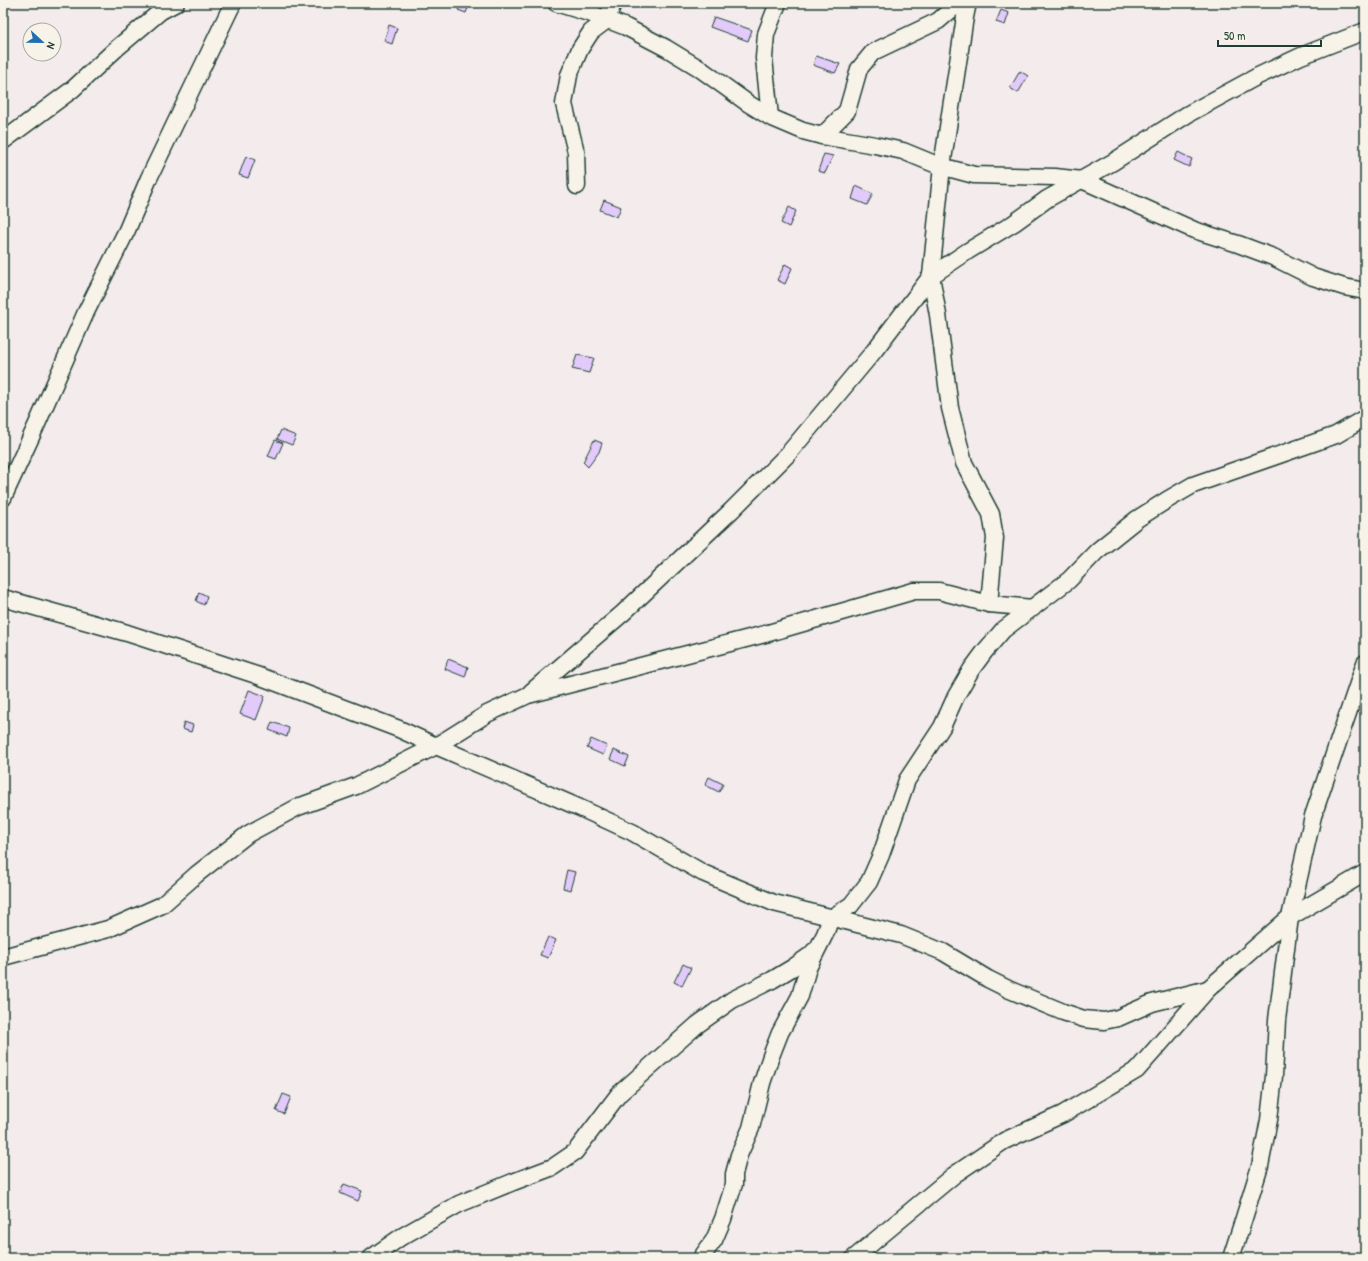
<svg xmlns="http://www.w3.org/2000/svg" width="1368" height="1261" viewBox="0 0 1368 1261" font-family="'Patrick Hand',sans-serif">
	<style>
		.building { fill: #e2cbfb; stroke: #1f3d34 }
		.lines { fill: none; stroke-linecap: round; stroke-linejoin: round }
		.minor-casing { stroke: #1f3d34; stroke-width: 19 }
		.minor { stroke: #f7f3e8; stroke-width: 16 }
	</style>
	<rect width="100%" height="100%" fill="#f3ebec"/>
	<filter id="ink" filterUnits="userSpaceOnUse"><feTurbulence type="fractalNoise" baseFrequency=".025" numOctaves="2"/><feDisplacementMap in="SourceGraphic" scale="8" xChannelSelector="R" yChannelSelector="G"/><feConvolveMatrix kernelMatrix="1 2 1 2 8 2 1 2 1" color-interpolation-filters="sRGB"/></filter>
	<g filter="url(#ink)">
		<!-- building -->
		<g class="building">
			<path d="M461 3H470L466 13 458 10Z"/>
			<path d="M1001 10 1009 13 1005 25 996 22Z"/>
			<path d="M714 17 752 30 748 41 710 27Z"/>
			<path d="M389 25 397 28 392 44 384 41Z"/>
			<path d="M816 56 840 64 835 73 813 65Z"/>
			<path d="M1020 71 1028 76 1018 93 1010 88Z"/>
			<path d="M1178 152 1192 159 1189 167 1174 160Z"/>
			<path d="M824 154 833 156 825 173 818 171Z"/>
			<path d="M246 156 255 160 248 178 239 175Z"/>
			<path d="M856 186 873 194 867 205 852 199Z"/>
			<path d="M604 200 621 207 617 217 600 210Z"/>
			<path d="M789 207 796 211 789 227 781 223Z"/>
			<path d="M785 264 792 268 785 284 777 280Z"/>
			<path d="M577 355 594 358 589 373 572 369Z"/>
			<path d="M281 430 296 436 292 445 277 439Z"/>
			<path d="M275 440 283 443 276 459 268 456Z"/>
			<path d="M594 440 602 443 599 452 588 467 583 462Z"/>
			<path d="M199 592 207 596 204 605 196 601Z"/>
			<path d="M448 659 468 667 465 677 445 669Z"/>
			<path d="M249 690 265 696 256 720 240 714Z"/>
			<path d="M184 722 193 725 191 732 182 729Z"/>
			<path d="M272 722 289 728 287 737 269 730Z"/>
			<path d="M591 739 607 746 603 755 587 748Z"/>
			<path d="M614 750 629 757 625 766 610 759Z"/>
			<path d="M709 777 723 784 719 792 705 785Z"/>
			<path d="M567 870 575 872 570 890 563 888Z"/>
			<path d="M548 937 556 940 548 958 540 955Z"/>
			<path d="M683 964 691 968 682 986 674 982Z"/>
			<path d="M283 1094 291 1097 284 1114 276 1111Z"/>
			<path d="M344 1184 362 1191 358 1201 340 1193Z"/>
		</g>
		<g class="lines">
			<!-- minor casing -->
			<g class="minor-casing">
				<g id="minor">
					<path d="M556 3 592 14 626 27 666 48 699 68 749 104 770 117 803 131 822 136 875 145 903 151 937 165 974 175 1055 177 1082 180 1194 230 1238 244 1273 257 1313 277 1344 287 1365 291"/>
					<path d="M968 3 965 17 942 166 931 276 938 315 950 408 964 463 991 514 995 538 989 604"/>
					<path d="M770 117 764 58 766 34 778 3"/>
					<path d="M822 136 847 111 859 69 873 52 938 21 959 3"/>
					<path d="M3 141 73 89 117 48 161 11 176 3"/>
					<path d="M577 186 576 152 564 104 569 75 580 49 591 32 607 20 613 3"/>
					<path d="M3 498 37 424 86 312 127 230 149 178 233 3"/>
					<path d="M3 598 127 633 256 675 399 729 436 746 578 807 632 832 703 873 774 903 901 935 943 952 988 979 1010 990 1063 1012 1084 1019 1104 1021 1118 1018 1152 1003 1208 989"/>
					<path d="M531 692 623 613 731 511 788 454 874 351 931 276 968 251 1014 223 1047 199 1113 162 1188 114 1258 76 1301 56 1365 31"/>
					<path d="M3 957 108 929 162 905 197 874 248 834 298 807 356 786 436 746 487 714 528 695 765 634 914 591H939L989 604 1033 608"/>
					<path d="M371 1258 401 1237 459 1204 513 1182 553 1167 575 1152 619 1094 697 1025 732 1000 772 980 792 968 812 954 814 951"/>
					<path d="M701 1258 714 1240 723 1219 734 1184V1174L739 1155 751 1128 762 1083 771 1056 780 1033 800 996 808 968 825 934 831 918 851 905 869 882 881 855 907 780 942 727 956 696 971 670 985 651 1003 630 1069 580 1097 551 1137 519 1167 500 1193 485 1336 435 1365 418"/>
					<path d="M854 1258 954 1175 1004 1141 1063 1114 1137 1070 1208 989 1290 917 1365 873"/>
					<path d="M1231 1258 1244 1218 1260 1166 1269 1120 1274 1076 1277 1020 1290 917 1313 816 1365 663"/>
				</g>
			</g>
			<!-- minor -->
			<use href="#minor" class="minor"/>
		</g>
	</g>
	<!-- margin -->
	<rect width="1368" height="1261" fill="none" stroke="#f7f3e8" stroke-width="16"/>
	<rect x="8" y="8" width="1352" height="1245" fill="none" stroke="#1f3d34" stroke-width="1.5" filter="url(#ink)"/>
	<!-- north arrow -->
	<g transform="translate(42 42) rotate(112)"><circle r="19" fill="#f7f3e8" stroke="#a1aaa0"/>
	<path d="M0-3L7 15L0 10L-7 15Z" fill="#1f6fb2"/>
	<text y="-6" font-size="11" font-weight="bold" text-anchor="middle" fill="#1f3d34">N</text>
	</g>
	<!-- scale -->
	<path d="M1218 40v6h103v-6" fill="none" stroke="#1f3d34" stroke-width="2"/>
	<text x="1224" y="40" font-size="12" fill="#1f3d34" stroke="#f7f3e8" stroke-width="3" paint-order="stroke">50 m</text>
</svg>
